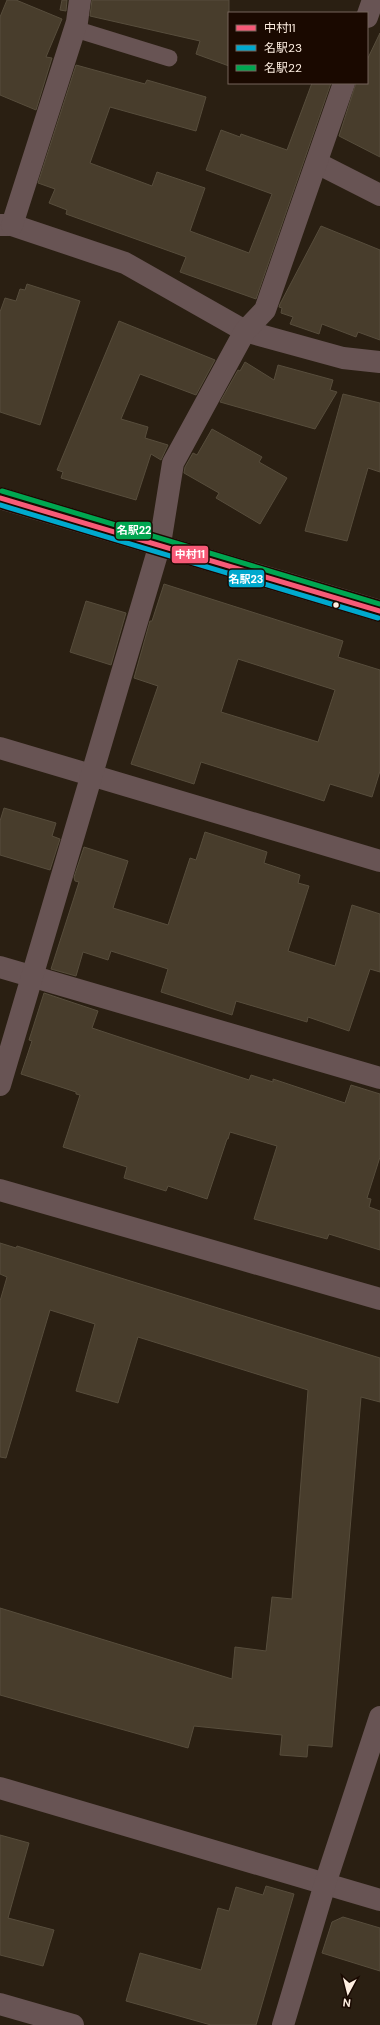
<svg xmlns="http://www.w3.org/2000/svg" width="380" height="2025" viewBox="0 0 380 2025" font-family="'DM Sans','Noto Sans JP',sans-serif">
	<style>
		.building { fill: #483d2c; stroke: #574d3c; fill-rule: evenodd }
		.lines { fill: none; stroke-linecap: round; stroke-linejoin: round }
		.service { stroke: #685454; stroke-width: 17 }
		.minor { stroke: #685454; stroke-width: 22 }
		.tertiary { stroke: #685454; stroke-width: 22 }
		.bus-1-casing { stroke: #1a0900; stroke-width: 8 }
		.bus-2-casing { stroke: #1a0900; stroke-width: 8 }
		.bus-3-casing { stroke: #1a0900; stroke-width: 8 }
		.bus-1 { stroke: #f75a77; stroke-width: 5 }
		.bus-2 { stroke: #00a9ce; stroke-width: 5 }
		.bus-3 { stroke: #00a651; stroke-width: 5 }
		.bus-dot { fill: #feefe1; stroke: #1a0900; stroke-width: 1.5 }
		.line-badge { stroke: #1a0900; stroke-width: 1.5 }
		.badge-label { font-size: 11px; text-anchor: middle; font-weight: bold; fill: #fff }
	</style>
	<rect width="100%" height="100%" fill="#2a1f12"/>
	<!-- building -->
	<g class="building">
		<path d="M7 0H16L62 19 46 57 52 58 36 110 0 95V17Z"/>
		<path d="M62 0H67L66 11 60 10Z"/>
		<path d="M92 0H229V66L196 54 200 41 90 16Z"/>
		<path d="M380 33V157L339 136 356 83H367V60Z"/>
		<path d="M76 65 145 84 147 80 206 97 196 131 110 107 90 163 152 186 157 172 205 188 190 231 249 253 272 194 206 170 221 130 240 137 241 134 287 150 312 83H331L256 299 180 272 186 257 66 214 67 210 49 203 55 189 38 183Z"/>
		<path d="M321 226 380 250V340L358 332 356 337 322 324 319 334 290 324 293 317 281 313 282 308 279 307 280 304Z"/>
		<path d="M27 284 80 301 40 425 0 412V312L5 298 16 301 20 289 25 290Z"/>
		<path d="M119 321 215 360 196 395 140 374 121 419 148 427 145 438 168 445 161 460 151 454 136 500 61 478 63 472 57 470Z"/>
		<path d="M245 362 274 380 278 365 333 380 330 390 337 392 315 429 220 402 238 370 240 371Z"/>
		<path d="M343 394 380 403V472L368 468 347 541 305 531Z"/>
		<path d="M212 429 262 457 259 462 287 478 260 524 216 498 219 493 184 473 185 467 193 453 197 455Z"/>
		<path d="M164 584 343 641 338 657 380 670V771L372 797 330 784 324 801 201 762 194 784 131 764 158 686 134 678 150 621H152ZM238 659 335 690 318 742 221 712Z"/>
		<path d="M86 601 126 613 111 665 70 652Z"/>
		<path d="M4 808 56 823 52 836 60 839 50 870 0 855V821Z"/>
		<path d="M205 832 267 852 264 863 300 875 298 883 309 886 288 951 335 966 352 905 380 914V972L370 969 349 1031 308 1017 307 1022 236 1001 232 1015 161 992 168 969 111 951 108 960 83 952 76 976 51 969 79 882 75 881 74 877 84 847 128 861 113 908 168 925 190 858 196 860Z"/>
		<path d="M44 993 98 1011 92 1028 249 1080 251 1075 273 1082V1079L345 1103 351 1085 380 1094V1157L367 1198 371 1199 369 1207 380 1211V1250L329 1234 327 1239 254 1219 277 1146 230 1132 228 1139H227L207 1199 168 1186 166 1191 124 1178 127 1167 63 1147 80 1095 76 1094V1092L21 1074 32 1041 29 1040Z"/>
		<path d="M0 1243 16 1248 17 1246 380 1358V1402L361 1397 332 1747 308 1745 307 1757 280 1755 282 1735 194 1726 188 1748 0 1695V1608L232 1679 235 1647 266 1651 272 1597 292 1599 308 1390 138 1337 118 1403 76 1391 95 1324 50 1310 6 1458 0 1457V1301L7 1277 0 1274Z"/>
		<path d="M0 1835 29 1843 8 1918 54 1930 43 1966 0 1955Z"/>
		<path d="M266 1886 294 1894 256 2025H211L126 2001 140 1953 201 1970 218 1908 229 1911 236 1887 263 1895Z"/>
		<path d="M343 1917 380 1928V1971L322 1953 332 1922Z"/>
	</g>
	<g class="lines">
		<!-- service -->
		<path class="service" d="M75 29 169 58"/>
		<!-- minor -->
		<g class="minor">
			<path d="M367 17 373 0"/>
			<path d="M317 163 380 195"/>
			<path d="M0 225H12L125 263 245 331 343 358 380 362"/>
			<path d="M12 225 77 22 80 0"/>
			<path d="M0 748 380 861"/>
			<path d="M0 967 380 1078"/>
			<path d="M0 1085 160 544 173 463 245 331 265 310 344 83"/>
			<path d="M0 1788 380 1900"/>
			<path d="M0 2004 73 2025"/>
			<path d="M283 2025 325 1884 380 1717"/>
		</g>
		<!-- tertiary -->
		<g class="tertiary">
			<path d="M0 498 380 611"/>
			<path d="M0 1190 380 1299"/>
		</g>
		<!-- bus-1 casing -->
		<g class="bus-1-casing">
			<path id="bus-1" d="M0 498 380 611"/>
		</g>
		<!-- bus-2 casing -->
		<g class="bus-2-casing">
			<path id="bus-2" d="M0 505 378 618"/>
		</g>
		<!-- bus-3 casing -->
		<g class="bus-3-casing">
			<path id="bus-3" d="M2 491 380 604"/>
		</g>
		<!-- bus-1 -->
		<use href="#bus-1" class="bus-1"/>
		<!-- bus-2 -->
		<use href="#bus-2" class="bus-2"/>
		<!-- bus-3 -->
		<use href="#bus-3" class="bus-3"/>
	</g>
	<!-- markers -->
	<circle class="bus-dot" cx="336" cy="605" r="3.5"/>
	<g class="line-badge">
		<rect x="115" y="521" width="37" height="19" rx="4" fill="#00a651"/>
		<rect x="171" y="545" width="38" height="19" rx="4" fill="#f75a77"/>
		<rect x="228" y="569" width="37" height="19" rx="4" fill="#00a9ce"/>
	</g>
	<g class="badge-label">
		<text x="134" y="534">名駅22</text>
		<text x="190" y="558">中村11</text>
		<text x="246" y="583">名駅23</text>
	</g>
	<!-- legend -->
	<rect x="228" y="12" width="140" height="72" fill="#1a0900" stroke="#75655a"/>
	<rect x="236" y="25" width="20" height="6" fill="#f75a77" stroke="#75655a"/>
	<text x="264" y="32" font-size="12" fill="#feefe1">中村11</text>
	<rect x="236" y="45" width="20" height="6" fill="#00a9ce" stroke="#75655a"/>
	<text x="264" y="52" font-size="12" fill="#feefe1">名駅23</text>
	<rect x="236" y="65" width="20" height="6" fill="#00a651" stroke="#75655a"/>
	<text x="264" y="72" font-size="12" fill="#feefe1">名駅22</text>
	<!-- north arrow -->
	<g transform="translate(348 1993) rotate(187)" stroke="#1a0900" stroke-width="3" paint-order="stroke">
	<path d="M0-3L7 15L0 10L-7 15Z" fill="#feefe1"/>
	<text y="-6" font-size="11" font-weight="bold" text-anchor="middle" fill="#feefe1">N</text>
	</g>
</svg>
